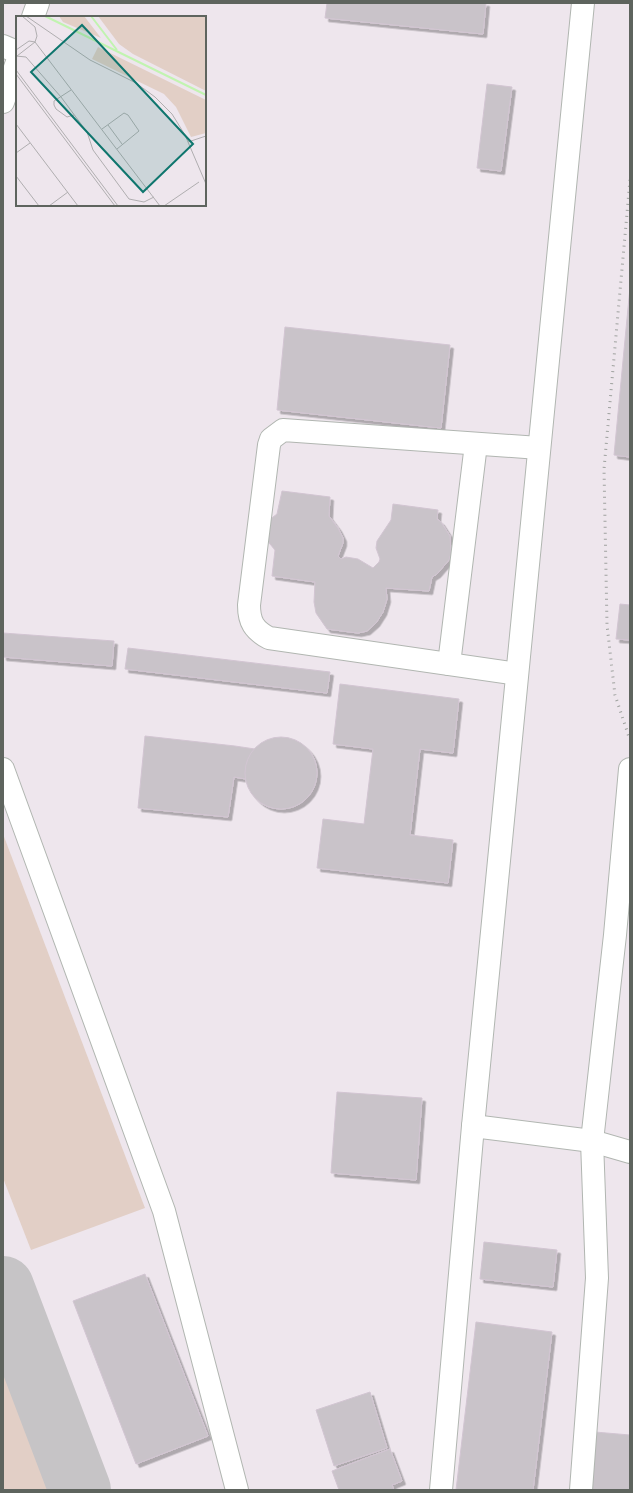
<svg xmlns="http://www.w3.org/2000/svg" width="633" height="1493" viewBox="0 0 633 1493" font-family="'Space Grotesk',sans-serif">
	<style>
		.green { fill: #e2cfc6 }
		.lines { fill: none; stroke-linecap: round; stroke-linejoin: round }
		.taxiway { stroke: #c6c4c6; stroke-width: 62 }
		.building { fill: #c9c3c9; stroke: #d2c5d2; filter: url(#shadow) }
		.minor-casing { stroke: #b1b6b1; stroke-width: 24 }
		.minor { stroke: #fff; stroke-width: 22 }
		.rail { stroke: #9ea19e; stroke-width: 3; stroke-dasharray: 1 5; stroke-linecap: butt }
		.inset-river { fill: none; stroke: #c1f4b0; stroke-width: 2 }
		.inset-road { fill: none; stroke: #b0aeb0; stroke-width: 1 }
		.view { fill: #0f766e; fill-opacity: 0.15; stroke: #0f766e; stroke-width: 2 }
		.inset-edge { fill: none; stroke: #5e645e; stroke-width: 2 }
	</style>
	<defs>
		<filter id="shadow"><feDropShadow dx="3.5" dy="3.5" stdDeviation="0" flood-color="#0004"/></filter>
	</defs>
	<rect width="100%" height="100%" fill="#eee6ed"/>
	<!-- green -->
	<g class="green">
		<path d="M3 834 145 1208 31 1250 3 1178Z"/>
		<path d="M3 1370 50 1490H3Z"/>
	</g>
	<g class="lines">
		<!-- taxiway -->
		<path class="taxiway" d="M3 1287 80 1490"/>
	</g>
	<!-- building -->
	<g class="building">
		<path d="M327 3H486L483 34 325 18Z"/>
		<path d="M487 84 512 87 501 171 477 168Z"/>
		<path d="M630 287V457L614 455Z"/>
		<path d="M285 327 450 345 441 428 277 410Z"/>
		<path d="M282 491 330 497 329 516 338 528 343 538V543L338 556 341 559 346 557 358 559 373 568 379 562 380 559 376 548 377 541 391 520 393 504 438 510 437 519 441 522 450 536 451 553 449 560 437 574 432 577 429 591 386 588 387 599 383 612 376 623 367 631 358 633 327 629 316 613 314 602 315 582 272 576 275 550 266 539 269 520 277 514Z"/>
		<path d="M620 604 630 605V640L616 639Z"/>
		<path d="M3 633 114 641 112 666 3 657Z"/>
		<path d="M128 648 330 672 327 693 125 669Z"/>
		<path d="M340 684 459 699 453 753 420 749 410 835 453 840 448 883 317 868 323 819 364 824 373 749 333 744Z"/>
		<path d="M145 736 235 746 255 749 249 758 246 768V779L234 777 228 817 138 808Z"/>
		<circle cx="281" cy="773" r="36"/>
		<path d="M337 1092 422 1098 416 1180 331 1173Z"/>
		<path d="M484 1242 557 1250 553 1287 480 1279Z"/>
		<path d="M145 1274 208 1436 136 1464 73 1301Z"/>
		<path d="M476 1322 552 1332 533 1490H456Z"/>
		<path d="M370 1392 387 1448 334 1466 316 1410Z"/>
		<path d="M595 1432 630 1435V1490H590Z"/>
		<path d="M390 1449 402 1481 392 1485 394 1490H339L332 1471Z"/>
	</g>
	<g class="lines">
		<!-- minor casing -->
		<g class="minor-casing">
			<g id="minor">
				<path d="M33 17 38 3"/>
				<path d="M3 46 17 52"/>
				<path d="M3 102 17 62"/>
				<path d="M449 664 476 444"/>
				<path d="M517 674 269 638C254 630 249 622 249 605L269 445 271 439 283 430 539 448"/>
				<path d="M3 769 164 1211 237 1490"/>
				<path d="M473 1126 592 1141 630 1152"/>
				<path d="M441 1490 473 1126 583 3"/>
				<path d="M581 1490 597 1278 592 1141 615 935 630 769"/>
			</g>
		</g>
		<!-- minor -->
		<use href="#minor" class="minor"/>
		<!-- rail -->
		<path class="rail" d="M630 180 604 469 607 625 615 695 630 740"/>
	</g>
	<!-- overview -->
	<g transform="translate(16 16)">
		<rect width="190" height="190" fill="#eee6ed"/>
		<path d="M43 0H68L85 22 47 6ZM82 0H190V75L117 38 103 28ZM82 31 190 84V117L175 121 160 91 148 78 76 43Z" fill="#e2cfc6"/>
		<path class="inset-river" d="M29 0 190 79M75 0 101 34"/>
		<path class="inset-road" d="M10 0 74 44 120 67 139 81 156 98 169 119 190 168M0 34 13 25 19 26 144 190M0 40 10 41 45 81 71 116 77 134 113 183 128 186 138 181M1 40 19 26 21 20 19 11 6 0M0 54 102 190M0 58 99 190M55 74 38 85V89L40 93 51 101 58 99M0 108 62 190M92 109 106 128M86 113 108 97 112 99 123 115 101 133M172 126 190 120M0 137 14 127M0 160 23 190M33 190 52 176M148 190 183 166"/>
		<path class="view" d="M66 9 177 128 127 176 15 56Z"/>
		<rect width="190" height="190" class="inset-edge"/>
	</g>
	<!-- border -->
	<rect width="633" height="1493" fill="none" stroke="#5e645e" stroke-width="8"/>
</svg>
